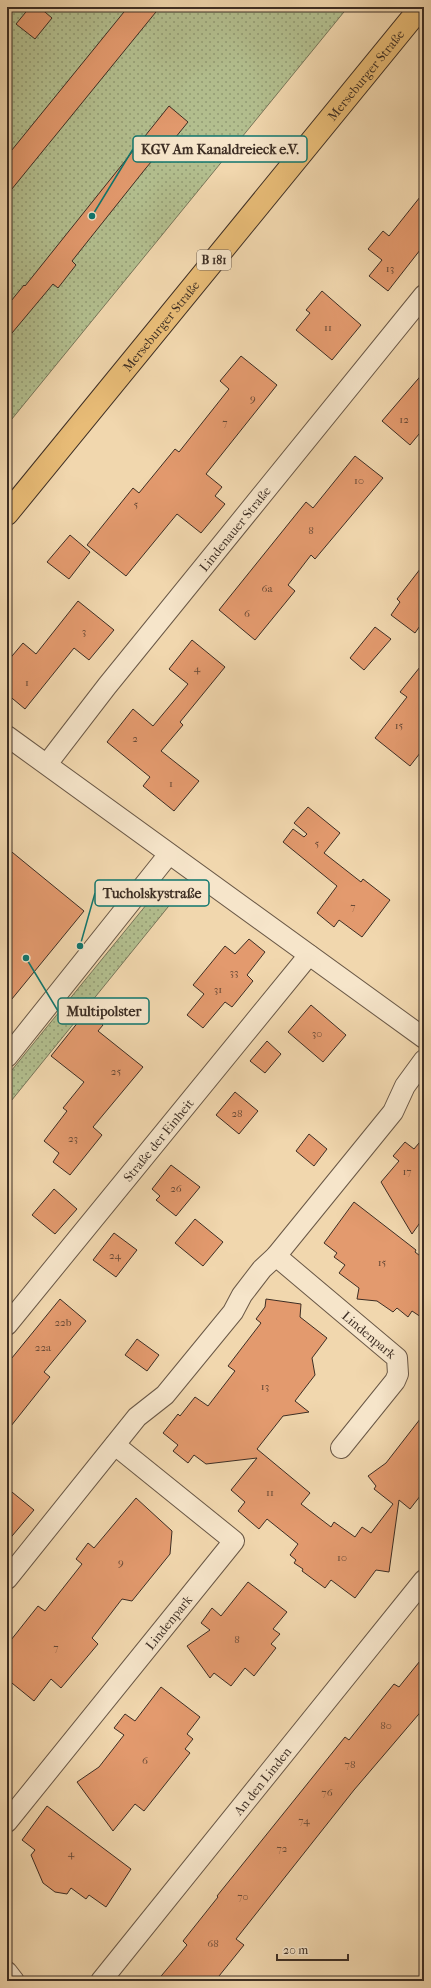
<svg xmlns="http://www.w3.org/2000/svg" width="431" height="1988" viewBox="0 0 431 1988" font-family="'IM FELL French Canon',serif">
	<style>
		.grass { fill: url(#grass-dots); stroke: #78765a }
		.building { fill: #e39a6e; stroke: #3d2e24 }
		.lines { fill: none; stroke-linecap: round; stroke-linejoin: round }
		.minor-casing { stroke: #6a5846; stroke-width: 22 }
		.primary-casing { stroke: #3d2e24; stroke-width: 24 }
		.minor { stroke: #f6e5ca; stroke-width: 20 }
		.primary { stroke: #e8bc77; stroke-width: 22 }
		.labels { text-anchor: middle; stroke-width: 3; stroke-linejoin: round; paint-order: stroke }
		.number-label { font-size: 11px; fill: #664936 }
		.shield { fill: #f6e5ca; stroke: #746556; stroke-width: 1 }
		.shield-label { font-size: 12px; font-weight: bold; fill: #3d2e24 }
		.street-label { font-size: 13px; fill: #3d2e24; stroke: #f6e5ca }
		.leader { fill: none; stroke: #0f766e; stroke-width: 1.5 }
		.callout-dot { fill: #0f766e; stroke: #f6e5ca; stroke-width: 1.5 }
		.callout { fill: #f6e5ca; stroke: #0f766e; stroke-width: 1.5 }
		.callout-label { font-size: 14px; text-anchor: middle; font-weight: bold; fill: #3d2e24 }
	</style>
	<defs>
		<pattern id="grass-dots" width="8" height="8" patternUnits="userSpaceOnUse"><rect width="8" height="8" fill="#b3bf8f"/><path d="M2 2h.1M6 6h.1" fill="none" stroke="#939c75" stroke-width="1.8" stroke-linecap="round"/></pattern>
	</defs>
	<rect width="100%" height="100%" fill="#f1d7ae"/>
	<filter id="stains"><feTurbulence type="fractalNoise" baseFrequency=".005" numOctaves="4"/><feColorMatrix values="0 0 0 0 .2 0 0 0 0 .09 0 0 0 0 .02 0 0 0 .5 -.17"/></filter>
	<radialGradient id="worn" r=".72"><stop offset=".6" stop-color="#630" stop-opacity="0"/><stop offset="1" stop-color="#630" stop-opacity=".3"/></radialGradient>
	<!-- grass -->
	<g class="grass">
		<path d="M7 7H348L7 425Z"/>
		<path d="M174 885 185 886 7 1106V1076L151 899 165 887Z"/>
	</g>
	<!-- building -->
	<g class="building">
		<path d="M30 7H39L52 18 35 39 16 24Z"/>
		<path d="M128 7H160L7 195V156Z"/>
		<path d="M169 106 188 122 171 143 169 141 146 168 72 261 76 265 58 288 53 284 7 339V306L24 285 25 286Z"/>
		<path d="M424 192V245L388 291 369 276 382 260 368 249 383 231 389 236Z"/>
		<path d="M322 291 361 325 332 360 296 330 310 313 306 310Z"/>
		<path d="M241 356 277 385 206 474 222 487 215 496 225 504 201 533 177 514 126 576 87 545 133 488 139 493 175 449 179 452 229 389 220 381Z"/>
		<path d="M424 372V428L410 445 382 421Z"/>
		<path d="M355 456 383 478 315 559 311 555 288 585 295 591 255 640 219 610 306 502 313 508Z"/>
		<path d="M70 535 90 552 69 579 47 562Z"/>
		<path d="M424 564V620L415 633 391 615 400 602 397 599Z"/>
		<path d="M78 601 114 630 89 660 74 648 25 709 7 694V662L23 643 36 654Z"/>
		<path d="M375 627 391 639 364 670 350 658Z"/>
		<path d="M192 640 225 667 180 722 183 725 161 751 199 781 174 811 143 786 150 777 107 742 133 709 153 726 188 684 169 669Z"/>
		<path d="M424 662V748L410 766 375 738 407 697 400 692Z"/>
		<path d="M308 807 340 833 324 853 361 882 363 879 390 900 362 937 339 920 334 927 317 913 337 886 283 842 293 829 304 837 307 834 294 823Z"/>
		<path d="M7 848 84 911 7 1005Z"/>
		<path d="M249 939 265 952 247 975 253 981 232 1007 225 1002 203 1028 187 1015 204 994 193 985 225 946 235 954Z"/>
		<path d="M311 1005 346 1035 323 1062 288 1032Z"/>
		<path d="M87 1011 103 1025 98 1031 143 1067 93 1127 102 1135 70 1175 53 1162 59 1153 44 1141 67 1111 63 1108 84 1082 51 1056Z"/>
		<path d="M267 1041 281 1054 265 1073 250 1061Z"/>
		<path d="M235 1092 258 1111 239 1134 216 1115Z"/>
		<path d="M309 1134 327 1149 314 1166 296 1151Z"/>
		<path d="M424 1137V1217L412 1234 381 1182 399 1161 393 1156 405 1142 414 1149Z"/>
		<path d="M171 1165 200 1187 176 1216 156 1200 160 1196 152 1189Z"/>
		<path d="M54 1189 77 1209 55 1234 32 1215Z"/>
		<path d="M354 1202 416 1250 415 1252 424 1259V1319L412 1311 408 1317 397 1308 393 1312 377 1301 357 1299 359 1288 339 1273 345 1265 334 1257 337 1253 324 1243Z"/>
		<path d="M195 1219 223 1242 203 1266 175 1243Z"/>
		<path d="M114 1233 137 1250 116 1277 93 1260Z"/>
		<path d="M60 1299 86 1321 44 1372 50 1377 7 1431V1364Z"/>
		<path d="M266 1299 301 1304 300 1317 327 1338 312 1358 315 1375 295 1401 309 1412 283 1416 257 1449 310 1493 301 1504 331 1527 334 1522 355 1537 362 1527 371 1533 393 1504 374 1489 376 1486 368 1476 386 1463 424 1414V1491L410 1509 399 1500 389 1572 376 1570 355 1598 331 1580 325 1588 302 1571 303 1569 294 1563 296 1560 290 1555 298 1544 267 1519 259 1529 238 1511 245 1502 231 1490 257 1458 206 1464 194 1455 188 1463 173 1451 178 1445 163 1433 178 1414 180 1416 195 1397 208 1406 235 1371 228 1366 261 1323 256 1319 265 1307Z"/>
		<path d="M137 1339 159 1355 147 1371 125 1355Z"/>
		<path d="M7 1488 34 1510 7 1542Z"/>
		<path d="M136 1498 172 1531 170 1554 132 1601 122 1599 92 1638 98 1644 61 1688 51 1679 34 1701 7 1679V1645L38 1606 45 1611 82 1564 76 1559 88 1543 94 1548Z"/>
		<path d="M248 1582 287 1612 273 1629 280 1634 271 1644 276 1648 254 1676 245 1668 231 1686 214 1673 210 1678 187 1646 210 1630 201 1623 212 1608 221 1616Z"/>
		<path d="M424 1656V1708L354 1790 236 1939 244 1945 215 1981H157L187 1945 183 1941 218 1897 217 1896 345 1737 349 1740 394 1684 399 1687Z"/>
		<path d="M161 1687 200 1717 187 1734 193 1739 185 1749 190 1753 144 1811 135 1804 113 1831 77 1782 99 1767 124 1735 114 1728 125 1714 135 1721Z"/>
		<path d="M47 1806 131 1869 106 1907 89 1895 86 1899 71 1888 67 1894 55 1892 43 1883 31 1855 35 1850 22 1840Z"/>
	</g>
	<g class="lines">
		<!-- minor casing -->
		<g class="minor-casing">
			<g id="minor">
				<path d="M7 736 424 1038"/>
				<path id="s1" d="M47 764 107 686 424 295"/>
				<path d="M7 1057 169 854"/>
				<path id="s2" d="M276 1256 397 1358 398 1374 395 1381 341 1448"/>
				<path id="s3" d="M7 1325 309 955"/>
				<path d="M7 1579 137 1417 165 1395 233 1312 242 1295 262 1269 276 1256 393 1112 405 1086 424 1060"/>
				<path id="s4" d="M7 1822 234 1541 115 1445"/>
				<path d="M7 1972 14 1981"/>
				<path id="s5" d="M101 1981 424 1580"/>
			</g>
		</g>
		<!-- primary casing -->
		<g class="primary-casing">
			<g id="primary">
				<path id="s6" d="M7 514 421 7"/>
			</g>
		</g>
		<!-- minor -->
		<use href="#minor" class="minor"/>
		<!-- primary -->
		<use href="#primary" class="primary"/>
	</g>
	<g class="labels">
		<!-- number labels -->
		<g class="number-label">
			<text x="390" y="272">13</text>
			<text x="328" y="331">11</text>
			<text x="253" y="402">9</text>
			<text x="404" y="423">12</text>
			<text x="225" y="426">7</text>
			<text x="359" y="484">10</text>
			<text x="136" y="508">5</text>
			<text x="311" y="534">8</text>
			<text x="267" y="592">6a</text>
			<text x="247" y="617">6</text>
			<text x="84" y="635">3</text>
			<text x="197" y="672">4</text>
			<text x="27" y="686">1</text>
			<text x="399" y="729">15</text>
			<text x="135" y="742">2</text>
			<text x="171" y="787">1</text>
			<text x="317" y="847">5</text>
			<text x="353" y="910">7</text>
			<text x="234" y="976">33</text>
			<text x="218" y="993">31</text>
			<text x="317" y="1037">30</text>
			<text x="116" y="1075">25</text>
			<text x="237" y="1117">28</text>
			<text x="73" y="1142">23</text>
			<text x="407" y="1175">17</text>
			<text x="176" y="1192">26</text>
			<text x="115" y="1259">24</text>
			<text x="382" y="1266">15</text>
			<text x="63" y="1326">22b</text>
			<text x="43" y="1351">22a</text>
			<text x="265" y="1390">13</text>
			<text x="270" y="1496">11</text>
			<text x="342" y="1561">10</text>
			<text x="121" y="1566">9</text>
			<text x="237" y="1643">8</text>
			<text x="56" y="1651">7</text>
			<text x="386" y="1729">80</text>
			<text x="145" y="1764">6</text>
			<text x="350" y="1768">78</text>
			<text x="327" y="1796">76</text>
			<text x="304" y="1824">74</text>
			<text x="282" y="1852">72</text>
			<text x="71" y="1857">4</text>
			<text x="243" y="1900">70</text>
			<text x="213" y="1947">68</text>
		</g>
		<!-- shield labels -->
		<rect class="shield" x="197" y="250" width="34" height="20" rx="3"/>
		<g class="shield-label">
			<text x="214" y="264">B 181</text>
		</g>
		<!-- street labels -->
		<g class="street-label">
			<text dy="5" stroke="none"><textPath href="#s6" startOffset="567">Merseburger Straße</textPath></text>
			<text dy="5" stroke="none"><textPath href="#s6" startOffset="243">Merseburger Straße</textPath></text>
			<text dy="5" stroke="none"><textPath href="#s1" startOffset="301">Lindenauer Straße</textPath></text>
			<text dy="5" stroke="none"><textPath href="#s3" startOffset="239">Straße der Einheit</textPath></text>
			<text dy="5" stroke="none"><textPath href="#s2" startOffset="122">Lindenpark</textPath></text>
			<text dy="5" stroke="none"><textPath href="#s4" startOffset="257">Lindenpark</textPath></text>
			<text dy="5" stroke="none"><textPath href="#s5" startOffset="257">An den Linden</textPath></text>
		</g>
	</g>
	<!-- callouts -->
	<path class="leader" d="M92 216L133 149M80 946L95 893M26 958L58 1011"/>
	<g class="callout-dot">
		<circle cx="92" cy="216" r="4"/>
		<circle cx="80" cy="946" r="4"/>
		<circle cx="26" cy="958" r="4"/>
	</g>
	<g class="callout">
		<rect x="133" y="136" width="174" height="26" rx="4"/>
		<rect x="95" y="880" width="114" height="26" rx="4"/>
		<rect x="58" y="998" width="91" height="26" rx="4"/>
	</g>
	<g class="callout-label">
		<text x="220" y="154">KGV Am Kanaldreieck e.V.</text>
		<text x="152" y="898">Tucholskystraße</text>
		<text x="104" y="1016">Multipolster</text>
	</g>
	<!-- margin -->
	<rect width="431" height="1988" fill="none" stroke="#f1d7ae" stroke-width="24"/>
	<rect x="8" y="8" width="415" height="1972" fill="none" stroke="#3d2e24" stroke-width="2"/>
	<rect x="12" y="12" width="407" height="1964" fill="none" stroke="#3d2e24"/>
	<!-- scale -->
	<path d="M277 1954v6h71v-6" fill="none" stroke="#3d2e24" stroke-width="2"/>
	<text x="283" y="1954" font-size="12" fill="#3d2e24" stroke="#f6e5ca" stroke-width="3" paint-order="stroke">20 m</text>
	<rect width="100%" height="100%" filter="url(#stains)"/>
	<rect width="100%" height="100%" fill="url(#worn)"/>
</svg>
